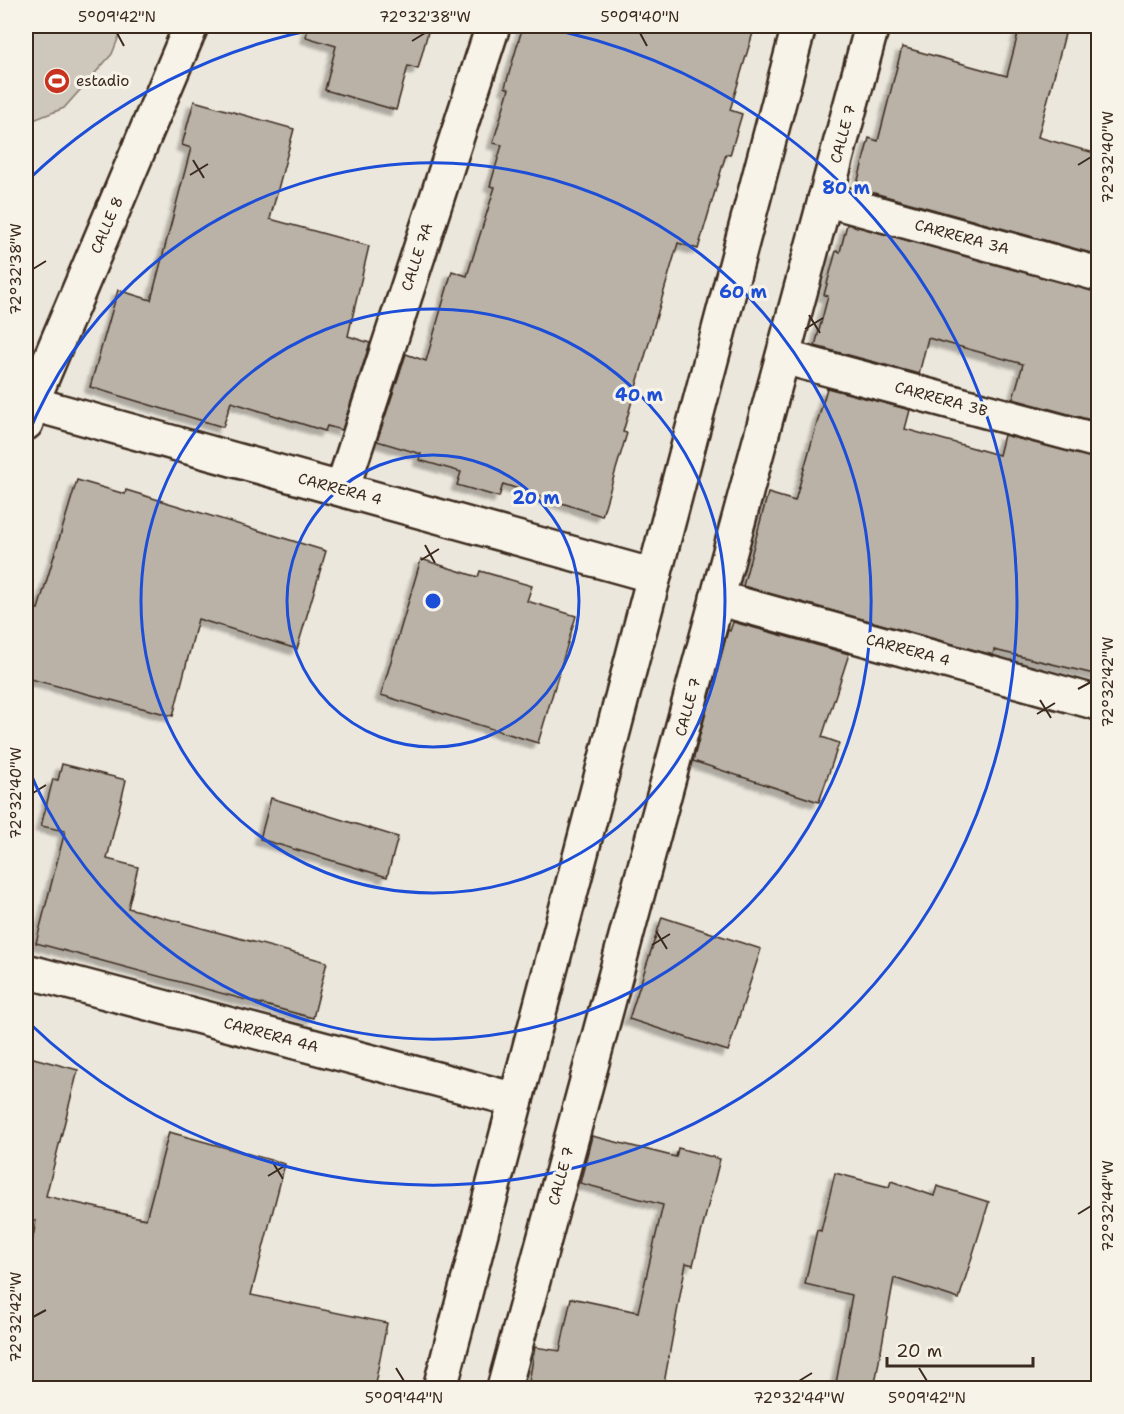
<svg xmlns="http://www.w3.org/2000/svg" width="1124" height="1414" viewBox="0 0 1124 1414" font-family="'Shantell Sans',sans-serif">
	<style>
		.green { fill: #cec8bc; stroke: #84796d; stroke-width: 1.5 }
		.building { fill: #bab2a7; stroke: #3b2a1e; stroke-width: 1.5; filter: url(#shadow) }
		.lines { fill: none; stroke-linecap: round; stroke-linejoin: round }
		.minor-casing { stroke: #3b2a1e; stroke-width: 38 }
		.major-casing { stroke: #3b2a1e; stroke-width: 38 }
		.minor { stroke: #f7f3e8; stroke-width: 33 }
		.major { stroke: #f7f3e8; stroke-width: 33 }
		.ticks { fill: none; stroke: #3b2a1e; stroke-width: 2 }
		.ring { fill: none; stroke: #1d4ed8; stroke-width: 3 }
		.labels { text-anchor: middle; stroke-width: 6; stroke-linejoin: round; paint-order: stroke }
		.poi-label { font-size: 15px; fill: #3b2a1e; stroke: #f7f3e8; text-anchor: start }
		.street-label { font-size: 15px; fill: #3b2a1e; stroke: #f7f3e8 }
		.centre { fill: #1d4ed8; stroke: #f7f3e8; stroke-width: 3 }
		.ring-label { font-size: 18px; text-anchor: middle; font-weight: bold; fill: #1d4ed8; stroke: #f7f3e8; stroke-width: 6; stroke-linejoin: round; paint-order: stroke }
		.neatline { fill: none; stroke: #3b2a1e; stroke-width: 2 }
		.ticks-label { font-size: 15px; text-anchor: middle; fill: #3b2a1e }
	</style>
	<defs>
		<filter id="shadow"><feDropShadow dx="-5.5" dy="5.5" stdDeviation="1.5" flood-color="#0004"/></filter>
	</defs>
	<rect width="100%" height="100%" fill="#ece7dc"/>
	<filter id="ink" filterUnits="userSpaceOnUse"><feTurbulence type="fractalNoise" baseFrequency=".0167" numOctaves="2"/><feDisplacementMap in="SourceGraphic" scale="12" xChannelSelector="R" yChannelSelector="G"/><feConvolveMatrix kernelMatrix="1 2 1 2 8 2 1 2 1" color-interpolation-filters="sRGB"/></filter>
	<g filter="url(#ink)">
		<!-- green -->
		<path class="green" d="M26 26H123L112 54 64 108 26 123Z"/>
		<!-- building -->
		<g class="building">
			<path d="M308 26H419L418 29 428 32 418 69 408 66 396 110 325 90 336 46 306 37Z"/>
			<path d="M523 26H755L730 110 742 114 730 155 726 154 698 249 678 243 623 432 627 433 602 516 503 484 499 497 457 485 461 472 419 460 421 454 377 441 406 354 426 361 452 271 467 276 495 187 490 186 502 145 493 143 509 89 505 87Z"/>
			<path d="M1020 26H1033L1065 34 1038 137 1098 154V255L856 188 869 138 878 141 902 47 1007 76Z"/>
			<path d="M194 101 294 129 270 219 369 246 348 336 370 343 342 430 327 426 325 431 231 402 223 427 90 387 118 290 151 300 191 148 182 145Z"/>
			<path d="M847 224 1098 292V422L1013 399 1023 364 928 338 919 374 815 346 828 296 824 295 836 251 840 252Z"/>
			<path d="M827 388 910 410 905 429 999 455 1004 435 1098 459V675L994 650 993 655 743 586 768 493 795 501Z"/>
			<path d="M77 480 125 494 126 490 326 551 297 649 198 619 173 716 26 678V641L34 608 38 609Z"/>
			<path d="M421 559 478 577 480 571 532 586 527 601 576 616 538 743 381 695Z"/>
			<path d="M733 622 849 654 822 737 839 743 819 802 693 761 728 630 730 631Z"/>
			<path d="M62 764 126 780 107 859 138 867 128 908 327 962 313 1018 36 943 65 831 41 826 53 779 58 780Z"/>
			<path d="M271 798 398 837 387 877 260 839Z"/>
			<path d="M662 917 761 949 728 1051 629 1019Z"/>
			<path d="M26 1056 78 1070 46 1196 146 1219 169 1132 285 1164 251 1295 387 1323 374 1389H26V1274L36 1221 26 1219Z"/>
			<path d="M592 1136 676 1157 678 1148 720 1159 693 1265 686 1263 663 1389H528L535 1347 560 1351 571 1298 638 1312 663 1205 580 1183Z"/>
			<path d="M835 1173 889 1187 891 1181 934 1196 937 1186 989 1202 959 1299 894 1278 874 1389H835L852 1295 805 1284 817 1230 821 1231Z"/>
		</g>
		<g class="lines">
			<!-- minor casing -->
			<g class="minor-casing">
				<g id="minor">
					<path d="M825 199 1098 274"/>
					<path d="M783 357 1098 441"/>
					<path d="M26 402 654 576"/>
					<path d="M26 423 31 404 191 26"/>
					<path d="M342 489 493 26"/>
					<path d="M717 598 1098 703"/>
					<path d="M26 971 516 1100"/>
				</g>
			</g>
			<!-- major casing -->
			<g class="major-casing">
				<g id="major">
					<path d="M440 1388 799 26"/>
					<path d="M504 1388 872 26"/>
				</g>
			</g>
			<!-- minor -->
			<use href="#minor" class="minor"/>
			<!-- major -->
			<use href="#major" class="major"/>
		</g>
	</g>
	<!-- ticks -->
	<path class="ticks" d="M117 33 124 46M640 33 647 46M412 41 425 33M193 160 204 178M1078 165 1091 157M190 175 208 164M33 269 46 261M809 315 820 333M805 329 823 318M425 545 435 563M421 560 439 549M1078 689 1091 682M1040 700 1051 718M1037 714 1055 703M33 793 46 785M656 931 667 949M652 945 670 934M272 1161 283 1179M268 1176 286 1165M1078 1214 1091 1206M33 1317 46 1310M396 1368 404 1381M919 1368 927 1381M799 1381 812 1373"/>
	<!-- distance rings -->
	<g class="ring">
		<circle cx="433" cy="601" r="146"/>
		<circle cx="433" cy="601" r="292"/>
		<path d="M27 437A438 438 0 1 1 27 765"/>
		<path d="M27 181A584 584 0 0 1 332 26M534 26A584 584 0 1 1 27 1021"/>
	</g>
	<!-- icons -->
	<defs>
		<g id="stadium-disc" transform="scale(1.35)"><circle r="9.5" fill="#c8321e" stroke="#f7f3e8"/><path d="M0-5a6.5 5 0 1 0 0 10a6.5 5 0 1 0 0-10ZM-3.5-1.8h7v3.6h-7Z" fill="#fff"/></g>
	</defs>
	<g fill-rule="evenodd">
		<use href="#stadium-disc" x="57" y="81"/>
	</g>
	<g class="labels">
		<!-- poi labels -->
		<g class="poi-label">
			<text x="76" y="86">estadio</text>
		</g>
		<!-- street labels -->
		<g class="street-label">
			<text transform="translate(843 134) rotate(-75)" y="5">CALLE 7</text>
			<text transform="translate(107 225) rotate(-67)" y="5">CALLE 8</text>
			<text transform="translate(962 237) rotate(15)" y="5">CARRERA 3A</text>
			<text transform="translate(417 257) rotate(-72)" y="5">CALLE 7A</text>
			<text transform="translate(941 399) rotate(15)" y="5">CARRERA 3B</text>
			<text transform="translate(340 489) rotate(15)" y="5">CARRERA 4</text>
			<text transform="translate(908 650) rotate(15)" y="5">CARRERA 4</text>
			<text transform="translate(688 707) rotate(-75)" y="5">CALLE 7</text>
			<text transform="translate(271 1035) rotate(15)" y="5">CARRERA 4A</text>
			<text transform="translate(561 1176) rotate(-75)" y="5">CALLE 7</text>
		</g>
	</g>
	<circle cx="433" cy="601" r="9" class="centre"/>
	<g class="ring-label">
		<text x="846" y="194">80 m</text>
		<text x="743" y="298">60 m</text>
		<text x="639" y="401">40 m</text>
		<text x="536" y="504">20 m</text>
	</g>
	<!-- margin -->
	<rect width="1124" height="1414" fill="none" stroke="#f7f3e8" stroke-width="66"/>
	<!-- scale -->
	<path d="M887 1357v9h146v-9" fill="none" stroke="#3b2a1e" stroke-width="3"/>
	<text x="896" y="1357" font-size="18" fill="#3b2a1e" stroke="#f7f3e8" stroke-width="4.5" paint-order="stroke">20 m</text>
	<rect x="33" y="33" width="1058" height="1348" class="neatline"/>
	<g class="ticks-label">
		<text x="117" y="22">5°09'42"N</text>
		<text x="425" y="22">72°32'38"W</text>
		<text x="640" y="22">5°09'40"N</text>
		<text transform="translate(1108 157) rotate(-90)" y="5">72°32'40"W</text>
		<text transform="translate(16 269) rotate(-90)" y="5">72°32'38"W</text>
		<text transform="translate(1108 682) rotate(-90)" y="5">72°32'42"W</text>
		<text transform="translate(16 793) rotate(-90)" y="5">72°32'40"W</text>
		<text transform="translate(1108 1206) rotate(-90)" y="5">72°32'44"W</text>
		<text transform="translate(16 1317) rotate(-90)" y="5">72°32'42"W</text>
		<text x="404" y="1403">5°09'44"N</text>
		<text x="799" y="1403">72°32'44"W</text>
		<text x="927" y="1403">5°09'42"N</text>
	</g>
</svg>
